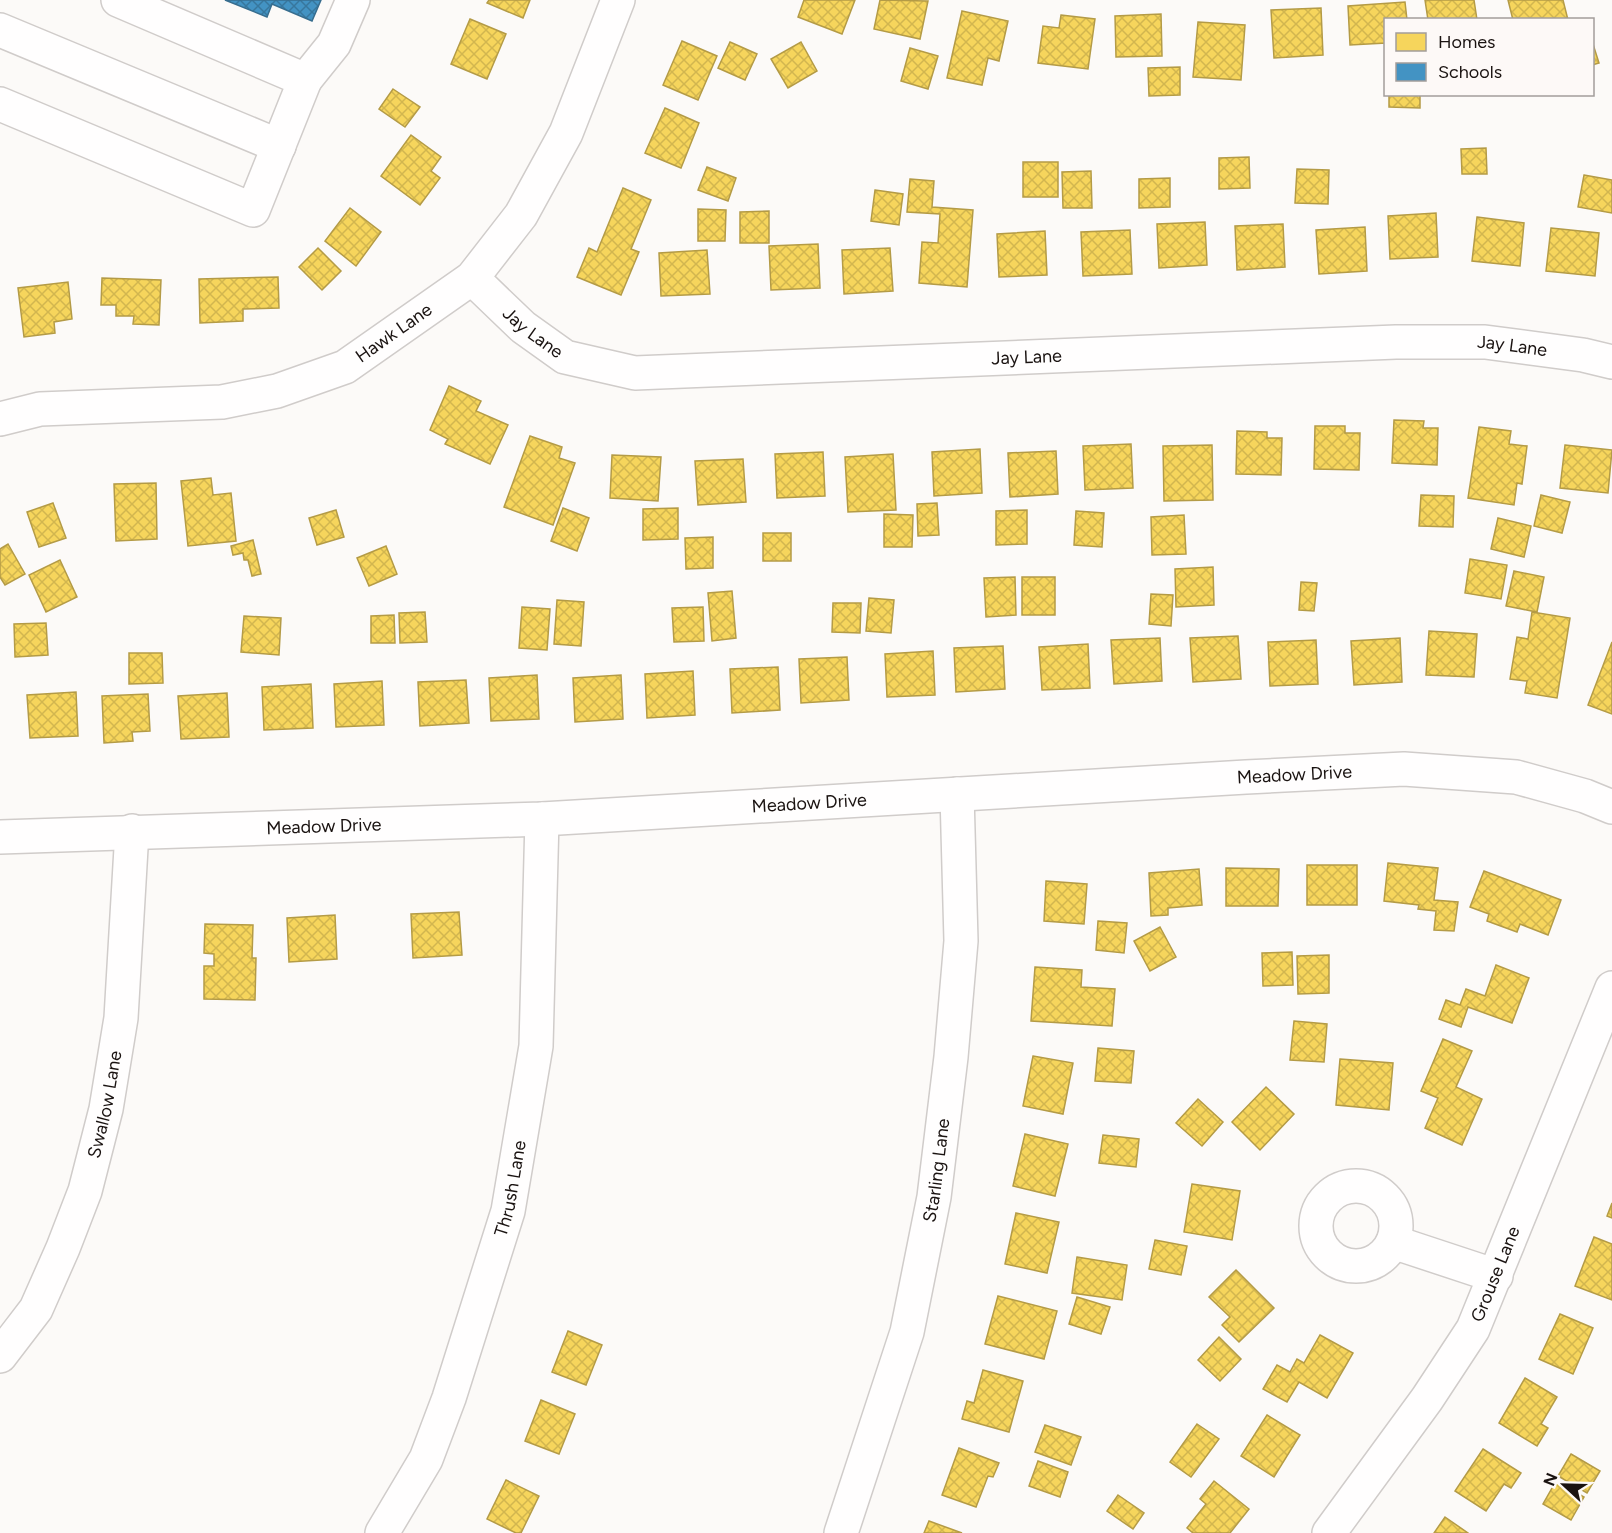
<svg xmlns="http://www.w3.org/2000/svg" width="1612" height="1533" viewBox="0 0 1612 1533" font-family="Figtree,sans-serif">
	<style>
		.homes { fill: url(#homes-cross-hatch); stroke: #b49b46; stroke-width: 1.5 }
		.schools { fill: url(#schools-cross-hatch); stroke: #376d8e; stroke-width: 1.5 }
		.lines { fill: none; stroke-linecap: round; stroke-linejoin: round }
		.minor-casing { stroke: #d0ccca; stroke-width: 36 }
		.minor { stroke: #fffefe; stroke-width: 33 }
		.labels { text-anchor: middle; stroke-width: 6; stroke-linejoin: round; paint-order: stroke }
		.street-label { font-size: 18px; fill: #1a1311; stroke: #fdf9f7 }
	</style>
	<defs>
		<pattern id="homes-cross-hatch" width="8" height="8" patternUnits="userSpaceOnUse" patternTransform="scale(1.5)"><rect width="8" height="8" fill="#f6d55c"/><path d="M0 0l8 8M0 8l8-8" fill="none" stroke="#d2b64f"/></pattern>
		<pattern id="schools-cross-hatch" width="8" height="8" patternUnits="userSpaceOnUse" patternTransform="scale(1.5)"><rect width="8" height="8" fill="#4393c3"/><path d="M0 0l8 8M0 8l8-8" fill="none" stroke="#37779d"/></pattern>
	</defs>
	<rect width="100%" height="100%" fill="#fcfaf8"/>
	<!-- homes -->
	<g class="homes">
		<path d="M489 0H530L523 18 487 3Z"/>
		<path d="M804 0H855L842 34 798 17Z"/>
		<path d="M880 0 928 1 920 39 874 29Z"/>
		<path d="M1425 0H1474L1477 20H1428Z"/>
		<path d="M1508 0H1563L1568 20H1513Z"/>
		<path d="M1405 2 1407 20H1386V43L1350 45 1348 6Z"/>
		<path d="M1321 8 1323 55 1274 58 1271 10Z"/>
		<path d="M962 11 1008 21 999 61 988 58 982 85 947 78Z"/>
		<path d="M1161 14 1162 56 1116 57 1115 16Z"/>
		<path d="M1061 15 1095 19 1088 69 1038 63 1043 26 1059 28Z"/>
		<path d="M470 19 506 34 487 79 451 64Z"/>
		<path d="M1198 22 1245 25 1241 80 1193 77Z"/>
		<path d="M682 41 717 56 698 100 663 85Z"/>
		<path d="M1592 41 1599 63 1592 65Z"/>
		<path d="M730 42 757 54 745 80 718 68Z"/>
		<path d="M801 42 817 71 788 88 771 59Z"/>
		<path d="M910 48 938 56 928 89 901 81Z"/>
		<path d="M1180 67V95L1149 96 1148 68Z"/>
		<path d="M393 89 420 107 405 127 379 109Z"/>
		<path d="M1389 94H1420V108L1389 107Z"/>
		<path d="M665 108 699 123 681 168 645 153Z"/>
		<path d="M411 135 441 157 431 171 440 178 420 205 381 176Z"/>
		<path d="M1486 148 1487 174H1462L1461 149Z"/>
		<path d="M1249 157 1250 188 1219 189V158Z"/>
		<rect x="1023" y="162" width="35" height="35"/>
		<path d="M707 167 736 178 728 201 698 190Z"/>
		<path d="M1297 169 1329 170 1328 204 1295 203Z"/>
		<path d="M1091 171 1092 208H1063L1062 172Z"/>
		<path d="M1584 175 1612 180V213L1578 207Z"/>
		<path d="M1170 178V207L1139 208V179Z"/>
		<path d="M910 179 934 181 932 207 973 210 967 287 919 283 922 242 938 243 940 214 907 212Z"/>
		<path d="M623 188 651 200 631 249 639 252 621 295 577 277 589 248 597 252Z"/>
		<path d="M875 190 903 194 899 225 871 221Z"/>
		<path d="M350 208 381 232 356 266 325 241Z"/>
		<path d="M698 209 726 210 725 241H698Z"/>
		<path d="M769 211V243H740V212Z"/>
		<path d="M1436 213 1438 257 1390 259 1388 216Z"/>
		<path d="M1477 217 1524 223 1520 266 1472 261Z"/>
		<path d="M1205 222 1207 265 1159 268 1157 224Z"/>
		<path d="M1283 224 1285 267 1237 270 1235 226Z"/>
		<path d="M1365 227 1367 271 1319 274 1316 230Z"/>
		<path d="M1551 228 1599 233 1595 276 1546 271Z"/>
		<path d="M1130 230 1132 274 1083 276 1081 232Z"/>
		<path d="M1045 231 1047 275 999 277 997 234Z"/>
		<path d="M818 244 820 288 771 290 769 246Z"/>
		<path d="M318 248 341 271 322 290 299 267Z"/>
		<path d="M890 248 893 291 844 294 842 250Z"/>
		<path d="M707 250 710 294 661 296 659 253Z"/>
		<path d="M278 277 279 308 243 309V321L200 323 199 279Z"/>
		<path d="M102 278 161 280 159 325 133 324 134 316H116V305H101Z"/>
		<path d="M68 282 72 319 54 322 55 333 24 337 18 288Z"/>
		<path d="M449 386 481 401 476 411 508 425 490 464 445 444 448 439 430 430Z"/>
		<path d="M1394 420 1424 421 1423 428H1438L1437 465 1392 463Z"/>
		<path d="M1315 426H1345V433H1360L1359 470 1314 469Z"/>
		<path d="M1479 427 1511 431 1509 444 1527 446 1522 484 1517 483 1514 505 1468 498Z"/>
		<path d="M1237 431 1267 432V438H1282L1281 475 1236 474Z"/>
		<path d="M530 436 562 447 559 458 575 463 553 525 504 507Z"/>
		<path d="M1131 444 1133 488 1085 490 1083 446Z"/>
		<path d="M1212 445 1213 500 1164 501 1163 446Z"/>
		<path d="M1565 445 1612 450 1608 493 1560 488Z"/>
		<path d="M980 449 982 493 934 496 932 452Z"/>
		<path d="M1056 451 1058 494 1010 497 1008 453Z"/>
		<path d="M823 452 825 496 777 498 775 454Z"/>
		<path d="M893 454 896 510 848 512 845 457Z"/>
		<path d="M612 455 661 457 658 501 610 498Z"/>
		<path d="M743 459 746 502 698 505 695 461Z"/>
		<path d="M211 478 213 495 231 493 236 541 188 546 181 481Z"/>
		<path d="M156 483 157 539 116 541 114 484Z"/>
		<path d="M1421 495 1454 496 1453 527 1419 526Z"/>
		<path d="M1541 495 1570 502 1562 533 1534 526Z"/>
		<path d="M53 503 66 538 39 547 27 512Z"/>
		<path d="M937 503 939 535 918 536 917 504Z"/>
		<path d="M563 508 589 518 577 551 551 541Z"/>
		<path d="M678 508V539L643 540V509Z"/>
		<path d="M336 510 344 537 317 545 309 518Z"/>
		<path d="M1027 510V544L996 545V511Z"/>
		<path d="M1076 511 1104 513 1102 547 1074 545Z"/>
		<path d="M884 514 913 515 912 547H884Z"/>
		<path d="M1184 515 1186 554 1152 555 1151 517Z"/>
		<path d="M1498 518 1531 526 1524 557 1491 549Z"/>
		<rect x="763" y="533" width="28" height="28"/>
		<path d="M713 537V568L686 569 685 538Z"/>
		<path d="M253 540 261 574 252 576 248 560H244L243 553 233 555 231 546Z"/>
		<path d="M8 544 25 574 5 585 0 577V549Z"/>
		<path d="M386 546 397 574 369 586 357 558Z"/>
		<path d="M1470 559 1507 565 1501 599 1465 593Z"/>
		<path d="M60 560 77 597 46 612 29 575Z"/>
		<path d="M1213 567 1214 605 1176 607 1175 569Z"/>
		<path d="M1514 571 1544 577 1537 612 1506 606Z"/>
		<path d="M1015 577 1016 615 986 617 984 578Z"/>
		<rect x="1022" y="577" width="33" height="38"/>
		<path d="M1301 582 1317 583 1314 611 1299 610Z"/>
		<path d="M732 591 736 638 712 641 708 593Z"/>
		<path d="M1151 594 1173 595 1171 626 1149 624Z"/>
		<path d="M869 598 894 600 891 633 866 631Z"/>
		<path d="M557 600 584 602 581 646 554 644Z"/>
		<path d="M833 603H861L860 633 832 632Z"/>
		<path d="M522 607 550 609 547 650 519 648Z"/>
		<path d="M703 607 704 641 674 642 672 608Z"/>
		<path d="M425 612 427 642 400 643 399 613Z"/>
		<path d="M1532 612 1570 618 1557 698 1525 693 1527 681 1510 679 1517 637 1528 639Z"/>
		<path d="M394 615 395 643H371V616Z"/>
		<path d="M244 616 281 618 279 655 241 652Z"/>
		<path d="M46 623 48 655 15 657 14 624Z"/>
		<path d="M1429 631 1477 634 1474 677 1426 675Z"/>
		<path d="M1238 636 1241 679 1193 682 1190 638Z"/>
		<path d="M1160 638 1162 681 1114 684 1111 640Z"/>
		<path d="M1400 638 1402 682 1354 685 1351 641Z"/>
		<path d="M1316 640 1318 684 1270 686 1268 642Z"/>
		<path d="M1612 642V714L1588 705Z"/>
		<path d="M1088 644 1090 688 1042 690 1039 647Z"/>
		<path d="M1003 646 1005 689 956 692 954 648Z"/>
		<path d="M933 651 935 695 887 697 885 654Z"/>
		<path d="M129 653H162L163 683 129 684Z"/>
		<path d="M847 657 849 700 801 703 799 659Z"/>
		<path d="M778 667 780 710 732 713 730 669Z"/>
		<path d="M693 671 695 715 647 718 645 674Z"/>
		<path d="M537 675 539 719 491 721 489 678Z"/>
		<path d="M621 675 623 719 575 722 573 678Z"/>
		<path d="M466 680 469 723 420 726 418 682Z"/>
		<path d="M382 681 384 725 336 727 334 684Z"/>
		<path d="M311 684 313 728 264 730 262 687Z"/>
		<path d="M76 692 78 736 30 738 27 695Z"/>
		<path d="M227 693 229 737 181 739 178 696Z"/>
		<path d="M148 694 150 731 132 732 133 741 104 743 102 696Z"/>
		<path d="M1388 863 1438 868 1434 900 1458 902 1454 931 1434 930 1436 911 1418 909 1419 905 1384 901Z"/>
		<rect x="1307" y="865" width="50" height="40"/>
		<path d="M1226 868 1279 869 1278 906H1226Z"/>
		<path d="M1199 869 1202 905 1168 908V915L1151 916 1149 873Z"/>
		<path d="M1484 871 1561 900 1548 935 1520 924 1517 932 1487 921 1489 914 1470 907Z"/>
		<path d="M1046 881 1087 884 1084 924 1044 921Z"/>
		<path d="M459 912 462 955 413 958 411 914Z"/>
		<path d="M335 915 337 959 289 962 287 918Z"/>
		<path d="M1098 921 1127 923 1124 953 1096 950Z"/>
		<path d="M205 924 253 925 252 958H256L255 1000 204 999V966H214V954L204 953Z"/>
		<path d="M1160 927 1176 957 1150 971 1134 941Z"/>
		<path d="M1292 952 1293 985 1263 986 1262 953Z"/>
		<path d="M1329 955V993L1298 994 1297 956Z"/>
		<path d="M1496 965 1529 978 1512 1023 1468 1007 1461 1027 1439 1019 1446 1000 1460 1005 1466 989 1485 996Z"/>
		<path d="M1035 967 1082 970 1081 987 1115 989 1112 1026 1031 1021Z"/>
		<path d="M1294 1021 1327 1024 1324 1062 1290 1060Z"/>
		<path d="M1443 1039 1472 1051 1456 1087 1482 1099 1462 1145 1425 1128 1438 1098 1421 1091Z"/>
		<path d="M1098 1048 1134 1051 1131 1083 1095 1081Z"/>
		<path d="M1033 1056 1073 1063 1063 1114 1023 1106Z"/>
		<path d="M1340 1059 1393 1063 1389 1110 1336 1105Z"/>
		<path d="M1266 1087 1294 1114 1260 1150 1232 1122Z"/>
		<path d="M1198 1099 1223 1122 1202 1146 1176 1123Z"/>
		<path d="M1025 1134 1068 1144 1055 1196 1013 1186Z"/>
		<path d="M1103 1135 1139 1139 1136 1167 1099 1163Z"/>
		<path d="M1192 1184 1240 1191 1232 1240 1184 1232Z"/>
		<path d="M1612 1203V1218L1607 1216Z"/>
		<path d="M1016 1213 1059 1222 1047 1273 1005 1264Z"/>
		<path d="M1594 1237 1612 1244V1300L1575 1286Z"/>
		<path d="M1155 1240 1187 1246 1181 1275 1149 1269Z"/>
		<path d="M1077 1257 1127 1265 1122 1300 1072 1293Z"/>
		<path d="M1236 1270 1274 1308 1239 1342 1222 1325 1230 1317 1209 1297Z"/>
		<path d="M998 1296 1057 1311 1044 1359 985 1344Z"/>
		<path d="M1077 1297 1110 1307 1101 1334 1069 1324Z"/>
		<path d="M1560 1314 1593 1328 1573 1374 1539 1359Z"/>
		<path d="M568 1331 602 1345 586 1385 552 1372Z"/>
		<path d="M1320 1335 1353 1353 1327 1398 1299 1382 1287 1402 1263 1389 1277 1365 1290 1372 1297 1359 1304 1363Z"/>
		<path d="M1219 1337 1241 1359 1220 1381 1198 1360Z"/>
		<path d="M983 1370 1023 1381 1009 1432 962 1419 967 1401 974 1403Z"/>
		<path d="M1525 1378 1557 1397 1541 1424 1548 1428 1537 1446 1499 1423Z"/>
		<path d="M541 1400 575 1414 559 1454 525 1441Z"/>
		<path d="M1267 1415 1300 1435 1274 1477 1241 1456Z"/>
		<path d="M1197 1424 1219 1439 1191 1477 1170 1462Z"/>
		<path d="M1045 1425 1081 1437 1071 1465 1035 1452Z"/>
		<path d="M959 1448 999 1463 993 1477 988 1476 976 1507 942 1495Z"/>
		<path d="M1483 1449 1521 1473 1511 1488 1504 1484 1486 1511 1455 1491Z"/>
		<path d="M1571 1454 1600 1471 1587 1493 1558 1476Z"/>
		<path d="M1038 1461 1068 1472 1060 1497 1029 1486Z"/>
		<path d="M506 1480 539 1496 521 1533H516L487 1519Z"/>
		<path d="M1214 1481 1249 1509 1230 1533H1193L1187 1528 1206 1504 1200 1499Z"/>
		<path d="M1556 1481 1584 1497 1571 1520 1543 1504Z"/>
		<path d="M1118 1495 1144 1513 1133 1529 1107 1511Z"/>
		<path d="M1445 1517 1468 1533H1434Z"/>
		<path d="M929 1521 962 1533H924Z"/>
	</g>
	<!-- schools -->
	<path class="schools" d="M225 0H321L312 21 272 4 267 17Z"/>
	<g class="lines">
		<!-- minor casing -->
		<g class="minor-casing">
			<g id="minor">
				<path d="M0 30 279 146"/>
				<path d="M305 80 334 44 353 0"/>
				<path d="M0 104 253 210 305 80 118 0"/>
				<path id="s1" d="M472 278 523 327 565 357 635 373 1396 342H1485L1583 355 1612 362"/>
				<path id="s2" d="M0 419 40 409 222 402 277 391 345 367 472 278 521 215 566 133 618 0"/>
				<path id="s3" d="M0 837 542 819 1246 777 1404 769 1516 777 1585 796 1612 807"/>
				<circle cx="1356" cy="1226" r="40"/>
				<path d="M1393 1242 1496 1276"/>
				<path id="s4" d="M0 1356 36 1309 63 1248 85 1191 106 1109 121 1018 132 831"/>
				<path id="s5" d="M382 1533 426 1459 449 1398 508 1211 536 1046 542 819"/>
				<path id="s6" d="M841 1533 907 1332 934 1197 951 1057 961 941 957 794"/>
				<path id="s7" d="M1329 1533 1427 1399 1473 1329 1612 988"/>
			</g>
		</g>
		<!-- minor -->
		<use href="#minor" class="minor"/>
	</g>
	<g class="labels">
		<!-- street labels -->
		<g class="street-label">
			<text dy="6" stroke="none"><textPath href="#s1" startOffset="82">Jay Lane</textPath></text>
			<text dy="6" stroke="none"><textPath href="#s2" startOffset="411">Hawk Lane</textPath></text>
			<text dy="6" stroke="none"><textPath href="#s1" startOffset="1072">Jay Lane</textPath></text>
			<text dy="6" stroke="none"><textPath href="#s1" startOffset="586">Jay Lane</textPath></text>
			<text dy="6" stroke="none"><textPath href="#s3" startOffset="1296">Meadow Drive</textPath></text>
			<text dy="6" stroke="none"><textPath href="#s3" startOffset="810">Meadow Drive</textPath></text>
			<text dy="6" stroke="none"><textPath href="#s3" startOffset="324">Meadow Drive</textPath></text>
			<text dy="6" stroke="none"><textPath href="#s4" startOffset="276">Swallow Lane</textPath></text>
			<text dy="6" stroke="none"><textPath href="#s6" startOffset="376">Starling Lane</textPath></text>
			<text dy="6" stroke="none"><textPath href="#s5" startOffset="370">Thrush Lane</textPath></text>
			<text dy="6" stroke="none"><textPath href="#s7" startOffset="309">Grouse Lane</textPath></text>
		</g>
	</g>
	<!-- legend -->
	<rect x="1384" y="18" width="210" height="78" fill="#fdf9f7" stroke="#a29d9b" stroke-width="1.5"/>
	<rect x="1396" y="33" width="30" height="18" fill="#f6d55c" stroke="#a29d9b" stroke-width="1.5"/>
	<text x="1438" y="48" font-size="18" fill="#1a1311">Homes</text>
	<rect x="1396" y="63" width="30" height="18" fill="#4393c3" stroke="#a29d9b" stroke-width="1.5"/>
	<text x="1438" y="78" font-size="18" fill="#1a1311">Schools</text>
	<!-- north arrow -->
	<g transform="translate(1564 1485) rotate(292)" stroke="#fdf9f7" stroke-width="4.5" paint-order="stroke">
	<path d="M0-4.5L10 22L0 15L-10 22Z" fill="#1a1311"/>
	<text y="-9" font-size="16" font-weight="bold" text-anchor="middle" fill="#1a1311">N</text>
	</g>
</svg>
